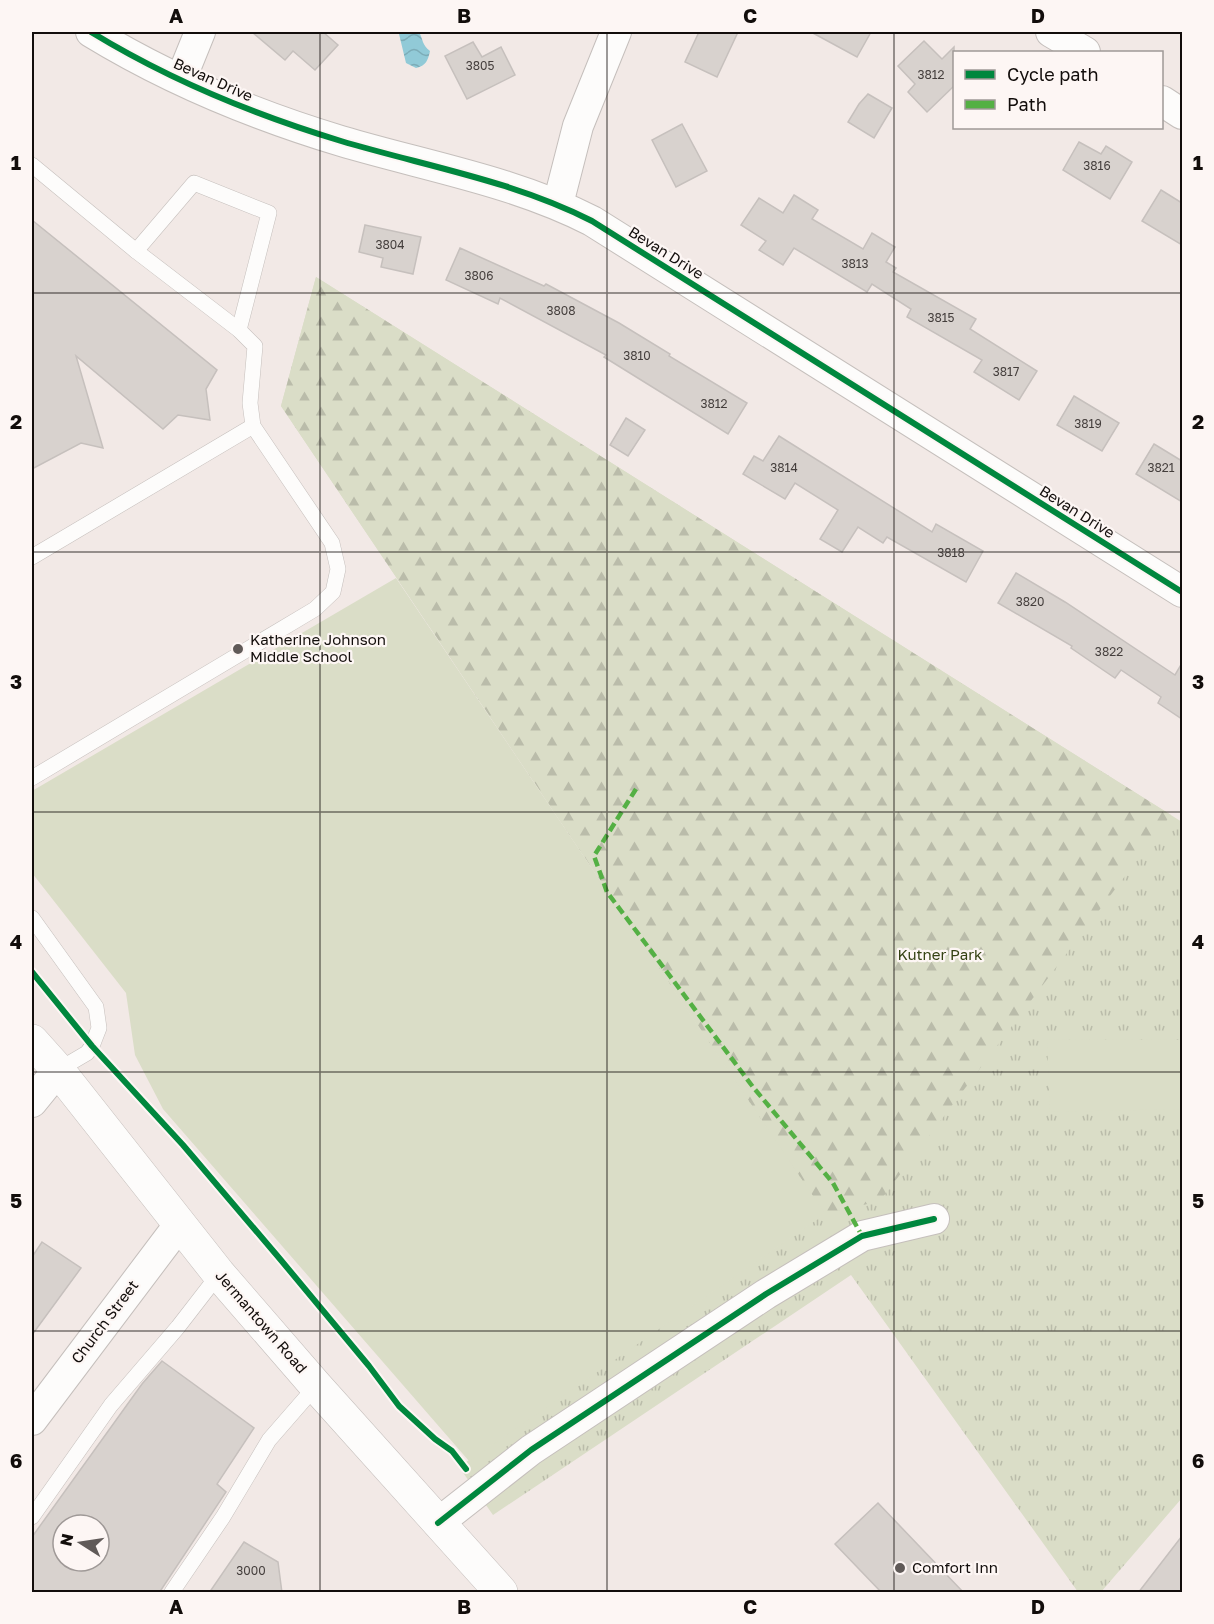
<svg xmlns="http://www.w3.org/2000/svg" width="1214" height="1624" viewBox="0 0 1214 1624" font-family="'Golos Text',sans-serif">
	<style>
		.grass { fill: url(#grass-tufts) }
		.forest { fill: url(#forest-firs) }
		.garden { fill: #daddc7 }
		.water { fill: url(#water-waves) }
		.building { fill: #d8d2ce; stroke: #c6c0bd; stroke-width: 1.5; fill-rule: evenodd }
		.lines { fill: none; stroke-linecap: round; stroke-linejoin: round }
		.service-casing { stroke: #c5bfbc; stroke-width: 16 }
		.minor-casing { stroke: #c5bfbc; stroke-width: 32 }
		.secondary-casing { stroke: #c5bfbc; stroke-width: 34 }
		.service { stroke: #fdfcfb; stroke-width: 15 }
		.minor { stroke: #fdfcfb; stroke-width: 30 }
		.secondary { stroke: #fdfcfb; stroke-width: 33 }
		.quiet { stroke: #54b044; stroke-width: 4.5; stroke-dasharray: 9 4.5; stroke-linecap: butt }
		.cycleway-casing { stroke: #fdf6f4; stroke-width: 10 }
		.cycleway { stroke: #00873e; stroke-width: 6 }
		.grid { fill: none; stroke: #120d0b; stroke-width: 1.5; stroke-opacity: 0.55 }
		.poi-dot { fill: #605a58; stroke: #fdf6f4; stroke-width: 2 }
		.labels { text-anchor: middle; stroke-width: 4.5; stroke-linejoin: round; paint-order: stroke }
		.number-label { font-size: 12px; fill: #443e3c }
		.street-label { font-size: 15px; fill: #120d0b; stroke: #fdf6f4 }
		.poi-label { font-size: 15px; fill: #120d0b; stroke: #fdf6f4; text-anchor: start }
		.park-label { font-size: 15px; fill: #344112; stroke: #fdf6f4 }
		.neatline { fill: none; stroke: #120d0b; stroke-width: 2 }
		.grid-label { font-size: 20px; text-anchor: middle; font-weight: bold; fill: #120d0b }
	</style>
	<defs>
		<pattern id="grass-tufts" width="24" height="20" patternUnits="userSpaceOnUse" patternTransform="scale(1.5)"><rect width="24" height="20" fill="#daddc7"/><path d="M3 7l-1-3M5 7V3M7 7l1-3M15 17l-1-3M17 17v-4M19 17l1-3" fill="none" stroke="#babcaa"/></pattern>
		<pattern id="forest-firs" width="22" height="20" patternUnits="userSpaceOnUse" patternTransform="scale(1.5)"><rect width="22" height="20" fill="#daddc7"/><path d="M5 1l3.5 6h-7zM16 11l3.5 6h-7z" fill="#babcaa"/></pattern>
		<pattern id="water-waves" width="16" height="10" patternUnits="userSpaceOnUse" patternTransform="scale(1.5)"><rect width="16" height="10" fill="#91cad7"/><path d="M0 5q4-4 8 0t8 0" fill="none" stroke="#7cacb7"/></pattern>
	</defs>
	<rect width="100%" height="100%" fill="#f2e9e6"/>
	<!-- grass -->
	<path class="grass" d="M316 277 1182 822V1498L1101 1592H1078L851 1275 493 1515 459 1467 824 1214 281 406Z"/>
	<!-- forest -->
	<path class="forest" d="M316 277 1171 815 880 1201 825 1214 281 406Z"/>
	<!-- garden -->
	<g class="garden">
		<path d="M396 578 825 1214 469 1461 163 1109 135 1055 126 993 32 873V791Z"/>
		<path d="M1047 1039 1182 1040V1109L1050 1112Z"/>
	</g>
	<!-- water -->
	<path class="water" d="M401 32H419C423 39 422 45 430 51 428 60 426 66 416 68L406 63 399 34Z"/>
	<!-- building -->
	<g class="building">
		<path d="M252 32H323L338 45 315 70 293 51 285 60Z"/>
		<path d="M699 32H738L717 77 685 62Z"/>
		<path d="M811 32H871L857 57Z"/>
		<path d="M924 41 942 59 954 47V86L927 112 908 92 915 84 898 66Z"/>
		<path d="M473 42 482 57 501 47 515 75 467 99 445 56Z"/>
		<path d="M868 94 892 108 874 138 848 122 859 104Z"/>
		<path d="M682 124 707 171 676 187 652 140Z"/>
		<path d="M1079 142 1101 154 1106 146 1132 162 1110 199 1063 170Z"/>
		<path d="M1161 190 1182 203V245L1142 221Z"/>
		<path d="M794 195 818 210 812 219 863 249 872 233 895 247 886 262 896 268 893 272 976 319 970 329 1037 371 1019 400 974 372 982 360 907 317 911 309 872 284 867 292 794 248 783 265 759 250 766 241 741 225 759 198 783 213Z"/>
		<path d="M32 220 217 370 206 389 210 420 178 415 163 429 76 356 103 448 81 443 32 469Z"/>
		<path d="M365 225 421 237 413 274 381 267 383 258 359 252Z"/>
		<path d="M460 248 544 286 546 284 619 323 670 354 669 356 747 403 728 434 604 357 606 355 500 298 498 304 446 280Z"/>
		<path d="M1074 396 1119 423 1102 451 1057 425Z"/>
		<path d="M626 418 645 430 628 456 610 445Z"/>
		<path d="M779 436 932 532 936 524 983 551 966 582 887 537 883 543 858 527 842 552 820 539 838 510 795 483 785 499 743 474 754 456 763 461Z"/>
		<path d="M1154 444 1182 461V502L1136 474Z"/>
		<path d="M1016 573 1065 602 1175 675 1182 663V719L1158 703 1161 697 1121 670 1115 678 1071 648 1072 646 998 603Z"/>
		<path d="M42 1242 81 1268 32 1335V1257Z"/>
		<path d="M162 1361 254 1428 217 1484 226 1492 159 1593H32V1537L142 1384ZM63 1525H99V1561H63Z"/>
		<path d="M878 1503 964 1593H882L835 1544Z"/>
		<path d="M1182 1536V1593H1138Z"/>
		<path d="M244 1542 278 1562 282 1593H209Z"/>
	</g>
	<g class="lines">
		<!-- service casing -->
		<g class="service-casing">
			<g id="service">
				<path d="M32 165 136 251 239 330 255 346 250 403 253 426 332 543 338 569 333 592 315 609 32 778"/>
				<path d="M136 251 194 183 269 213 239 330"/>
				<path d="M32 557 253 426"/>
				<path d="M32 918 96 1007 99 1028 92 1046 87 1053 58 1070"/>
				<path d="M32 1517 111 1405 178 1327 219 1274"/>
				<path d="M172 1592 223 1517 269 1440 316 1386"/>
			</g>
		</g>
		<!-- minor casing -->
		<g class="minor-casing">
			<g id="minor">
				<path d="M91 32C168 79 255 115 341 141 425 166 514 181 592 221L1182 592"/>
				<path d="M1051 32 1085 52"/>
				<path d="M181 79 200 32"/>
				<path d="M1162 101 1182 114"/>
				<path d="M558 204 578 126 616 32"/>
				<path d="M32 1102 58 1070"/>
				<path d="M32 1420 179 1225"/>
				<path d="M438 1523 531 1450 766 1294 862 1236 934 1219"/>
			</g>
		</g>
		<!-- secondary casing -->
		<g class="secondary-casing">
			<path id="secondary" d="M32 1041 58 1070 219 1274 316 1386 501 1592"/>
		</g>
		<!-- service -->
		<use href="#service" class="service"/>
		<!-- minor -->
		<use href="#minor" class="minor"/>
		<!-- secondary -->
		<use href="#secondary" class="secondary"/>
		<!-- quiet -->
		<path class="quiet" d="M636 789 594 856 607 892 753 1087 833 1183 862 1236"/>
		<!-- cycleway casing -->
		<g class="cycleway-casing">
			<g id="cycleway">
				<path d="M91 32C168 79 255 115 341 141 425 166 514 181 592 221L1182 592"/>
				<path d="M32 972 92 1046 183 1145 280 1259 369 1366 399 1406 435 1439 452 1451 466 1469"/>
				<path d="M438 1523 531 1450 766 1294 862 1236 934 1219"/>
			</g>
		</g>
		<!-- cycleway -->
		<use href="#cycleway" class="cycleway"/>
	</g>
	<!-- grid -->
	<path class="grid" d="M320 32V1592M607 32V1592M894 32V1592M32 293H1182M32 552H1182M32 812H1182M32 1072H1182M32 1331H1182"/>
	<!-- markers -->
	<g class="poi-dot">
		<circle cx="238" cy="649" r="6"/>
		<circle cx="900" cy="1568" r="6"/>
	</g>
	<g class="labels">
		<!-- number labels -->
		<g class="number-label">
			<text x="480" y="70">3805</text>
			<text x="931" y="79">3812</text>
			<text x="1097" y="170">3816</text>
			<text x="390" y="249">3804</text>
			<text x="855" y="268">3813</text>
			<text x="479" y="280">3806</text>
			<text x="561" y="315">3808</text>
			<text x="941" y="322">3815</text>
			<text x="637" y="360">3810</text>
			<text x="1006" y="376">3817</text>
			<text x="714" y="408">3812</text>
			<text x="1088" y="428">3819</text>
			<text x="784" y="472">3814</text>
			<text x="1161" y="472">3821</text>
			<text x="951" y="557">3818</text>
			<text x="1030" y="606">3820</text>
			<text x="1109" y="656">3822</text>
			<text x="251" y="1575">3000</text>
		</g>
		<!-- street labels -->
		<g class="street-label">
			<text transform="translate(213 80) rotate(24)" y="5">Bevan Drive</text>
			<text transform="translate(666 253) rotate(32)" y="5">Bevan Drive</text>
			<text transform="translate(1077 512) rotate(32)" y="5">Bevan Drive</text>
			<text transform="translate(105 1322) rotate(-53)" y="5">Church Street</text>
			<text transform="translate(261 1322) rotate(49)" y="5">Jermantown Road</text>
		</g>
		<!-- poi labels -->
		<g class="poi-label">
			<text x="250" y="645">Katherine Johnson<tspan x="250" dy="17">Middle School</tspan></text>
			<text x="912" y="1573">Comfort Inn</text>
		</g>
		<!-- park labels -->
		<g class="park-label">
			<text x="940" y="960">Kutner Park</text>
		</g>
	</g>
	<!-- border -->
	<rect width="1214" height="1624" fill="none" stroke="#fdf6f4" stroke-width="66"/>
	<!-- legend -->
	<rect x="953" y="51" width="210" height="78" fill="#fdf6f4" stroke="#9f9997" stroke-width="1.5"/>
	<rect x="965" y="70" width="30" height="9" fill="#00873e" stroke="#9f9997" stroke-width="1.5"/>
	<text x="1007" y="81" font-size="18" fill="#120d0b">Cycle path</text>
	<rect x="965" y="100" width="30" height="9" fill="#54b044" stroke="#9f9997" stroke-width="1.5"/>
	<text x="1007" y="111" font-size="18" fill="#120d0b">Path</text>
	<!-- north arrow -->
	<g transform="translate(81 1543) rotate(282)"><circle r="28" fill="#fdf6f4" stroke="#9f9997" stroke-width="1.5"/>
	<path d="M0-4.5L10 22L0 15L-10 22Z" fill="#605a58"/>
	<text y="-9" font-size="16" font-weight="bold" text-anchor="middle" fill="#120d0b">N</text>
	</g>
	<rect x="33" y="33" width="1148" height="1558" class="neatline"/>
	<g class="grid-label">
		<text x="176" y="23">A</text>
		<text x="464" y="23">B</text>
		<text x="750" y="23">C</text>
		<text x="1038" y="23">D</text>
		<text x="16" y="170">1</text>
		<text x="1198" y="170">1</text>
		<text x="16" y="429">2</text>
		<text x="1198" y="429">2</text>
		<text x="16" y="689">3</text>
		<text x="1198" y="689">3</text>
		<text x="16" y="949">4</text>
		<text x="1198" y="949">4</text>
		<text x="16" y="1208">5</text>
		<text x="1198" y="1208">5</text>
		<text x="16" y="1468">6</text>
		<text x="1198" y="1468">6</text>
		<text x="176" y="1614">A</text>
		<text x="464" y="1614">B</text>
		<text x="750" y="1614">C</text>
		<text x="1038" y="1614">D</text>
	</g>
</svg>
